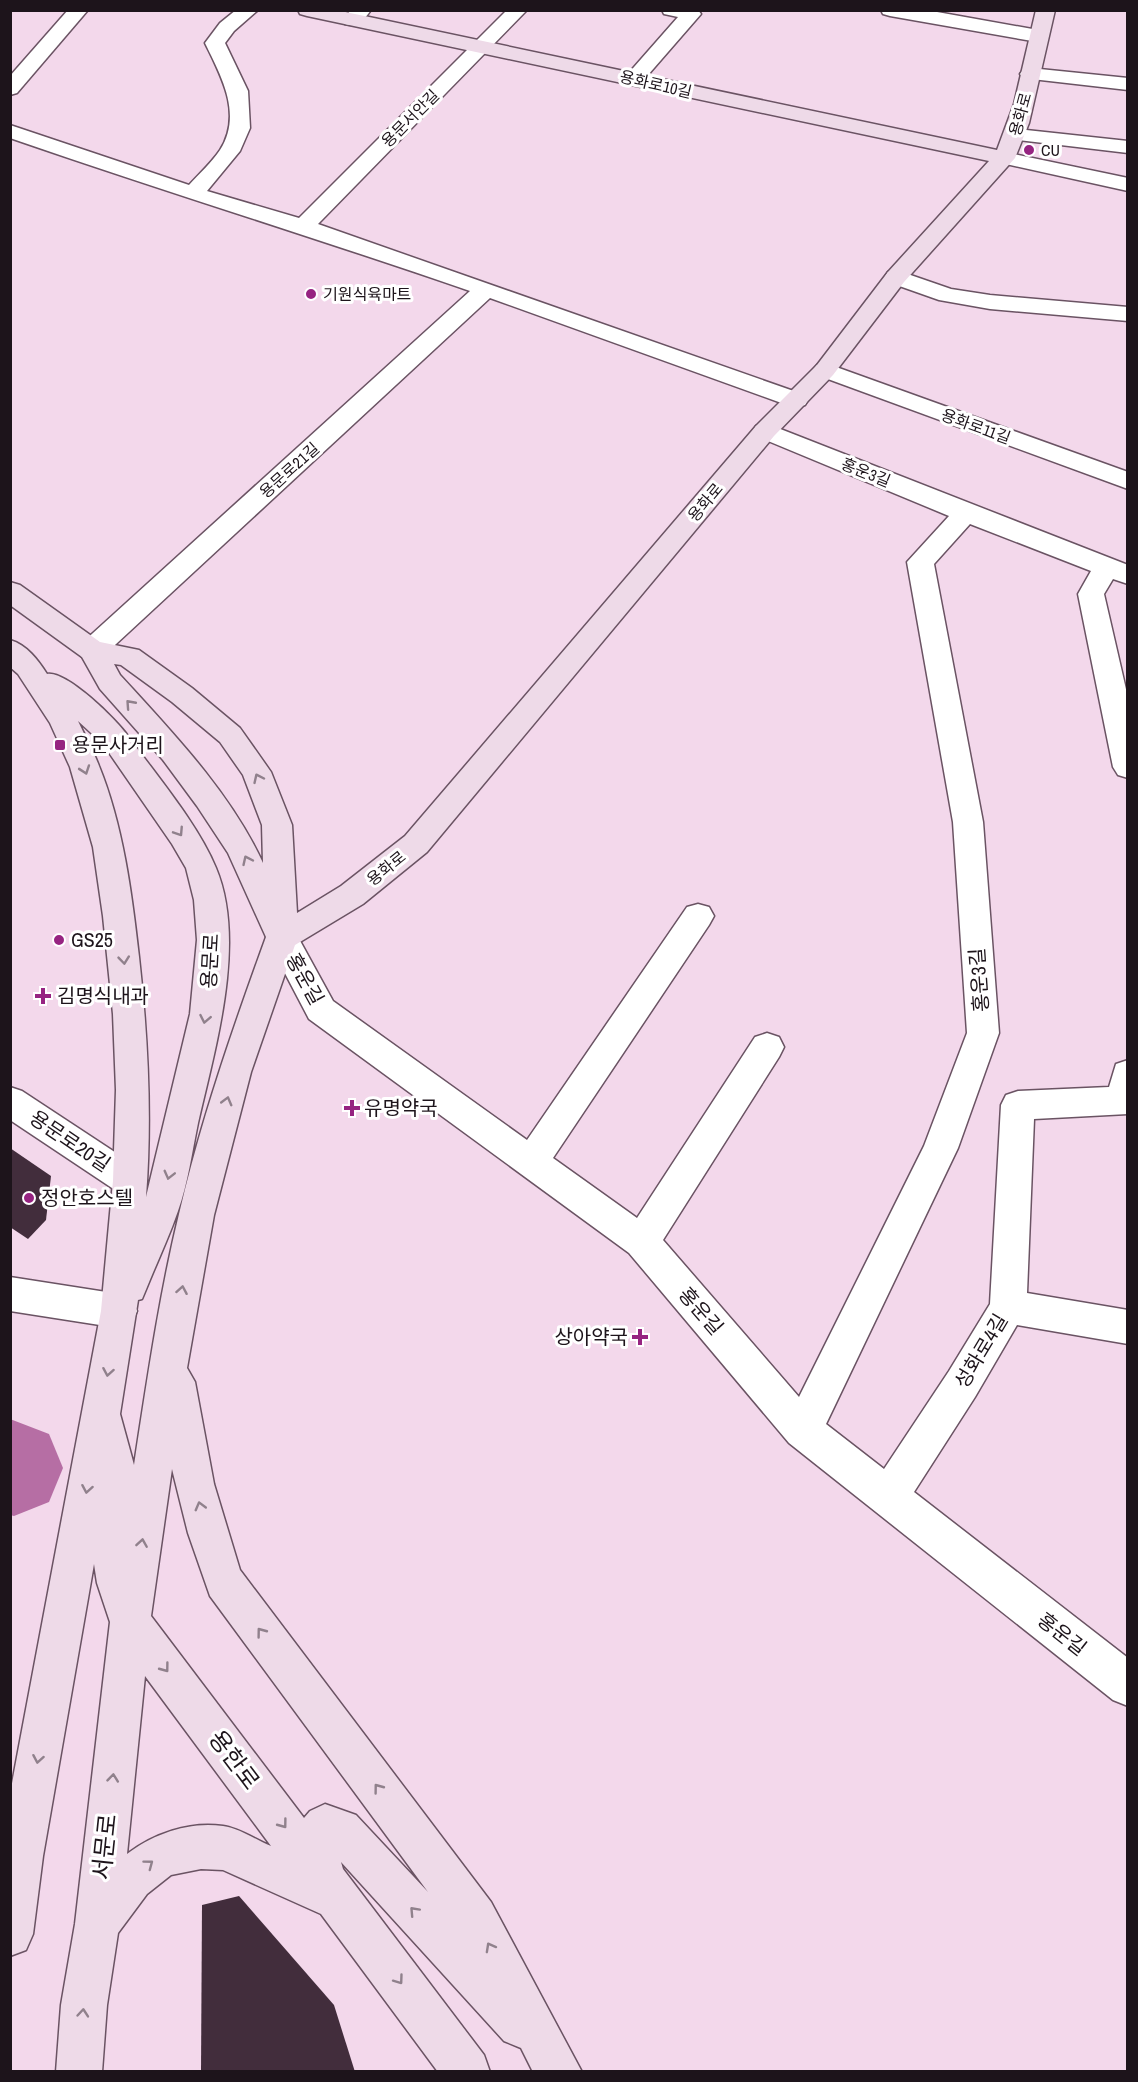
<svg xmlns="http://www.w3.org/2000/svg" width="1138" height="2082" viewBox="0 0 1138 2082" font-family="'Archivo Narrow','Noto Sans KR',sans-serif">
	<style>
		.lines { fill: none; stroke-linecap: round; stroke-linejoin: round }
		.river { fill: #b66ea4; fill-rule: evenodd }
		.building { fill: #422d3c }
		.street-casing { stroke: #6a5363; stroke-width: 3 }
		.secondary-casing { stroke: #6a5363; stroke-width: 3 }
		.street { fill: #fff; fill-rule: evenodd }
		.secondary { fill: #eedae8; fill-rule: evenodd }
		.oneway { stroke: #90818c }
		.poi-dot { fill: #962381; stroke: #fff; stroke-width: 2 }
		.labels { text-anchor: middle; stroke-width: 6; stroke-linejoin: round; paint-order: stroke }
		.far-street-label { font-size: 16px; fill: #1d141b; stroke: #fff }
		.far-poi-label { font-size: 16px; fill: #1d141b; stroke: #fff; text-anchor: start }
		.poi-label { font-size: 20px; fill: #1d141b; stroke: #fff; text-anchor: start }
		.street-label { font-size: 20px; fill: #1d141b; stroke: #fff }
		.near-street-label { font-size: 24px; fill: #1d141b; stroke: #fff }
	</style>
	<rect width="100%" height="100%" fill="#f3d8eb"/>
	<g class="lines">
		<!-- river -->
		<path class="river" d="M10 1419 49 1434 63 1468 49 1502 14 1516 10 1515Z"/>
	</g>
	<!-- building -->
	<g class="building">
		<path d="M10 1148 51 1176 46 1220 28 1239 10 1227Z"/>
		<path d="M239 1896 334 2005 355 2072H201L202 1905Z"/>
	</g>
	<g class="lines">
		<!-- street casing -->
		<g class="street-casing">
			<g id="street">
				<path d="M68 10H88L17 93 10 95V76Z"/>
				<path d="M236 10H258L234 31 225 43 248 91 250 128 240 151 207 191 299 218 507 10H527L318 224 805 395 808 400 805 405 796 407 787 405 490 298 102 657 92 660 82 657 78 650 82 643 470 291C317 238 163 191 10 138V125L189 185C199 174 212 162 220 150 243 114 221 76 205 43L220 23Z"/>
				<path d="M351 10H371C364 20 358 27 345 24L342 20Z"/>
				<path d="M662 10H698L701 14 641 83H627L624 79 627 75 678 17 664 14Z"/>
				<path d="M881 10H926L1038 30 1045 32 1048 36 1045 40 1038 42 890 16 883 14Z"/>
				<path d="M1030 68 1128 78V90L1023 78 1020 74 1023 70Z"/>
				<path d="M1017 129 1128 141V153L1010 139 1007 135 1010 131Z"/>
				<path d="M1004 152 1128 178V191L997 162 993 158 997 154Z"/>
				<path d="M896 270 951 289 990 295 1128 307V321L990 309 939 300 888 282 885 277 888 272Z"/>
				<path d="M825 363 1128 472V489L817 375 813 370 817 365Z"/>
				<path d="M765 423 1128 565V584L1113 579 1104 594 1128 698V778L1118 775 1113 767 1078 594 1091 571 970 524 934 564 983 822 999 1033 958 1148 826 1424 884 1469 949 1371 990 1304 1001 1105 1006 1095 1018 1091 1109 1087 1116 1064 1128 1060V1114L1034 1119 1027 1293 1128 1310V1344L1017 1325 975 1397 914 1492 1128 1658V1706L1113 1700 789 1443 629 1253 309 1019 266 937 271 928 282 924 293 928 333 1001 527 1140 687 907 698 904 709 907 714 916 709 925 553 1158 637 1218 755 1037 767 1033 779 1037 784 1047 779 1057 663 1240 799 1397 924 1146 967 1033 953 822 907 562 949 516 756 436 753 431 756 426Z"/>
				<path d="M10 1087 22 1091 142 1170 147 1181 142 1192 130 1196 118 1192 10 1120Z"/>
				<path d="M10 1277 119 1294 132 1299 137 1311 132 1323 119 1328 10 1311Z"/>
			</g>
		</g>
		<!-- secondary casing -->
		<g class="secondary-casing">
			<path id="secondary" d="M298 10H336L997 150 1014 104 1036 10H1055L1029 123 1015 158 904 282 833 375 774 436 427 852 363 904 295 945 251 1072 214 1215 187 1368 195 1382 214 1484 240 1570 491 1902 582 2072H533L521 2048 504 2041 341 1862 343 1869 484 2055 490 2072H438L321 1914 223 1870 201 1869 171 1875 147 1894 118 1933 107 2005 102 2072H56L61 2005 75 1924 110 1622 97 1583 94 1564 43 1856 33 1934 26 1950 10 1956V1794L101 1311 113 1181 116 1090 113 1014 103 916 93 847 70 767 50 723 18 674 10 667V640C27 645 38 660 47 674 66 670 117 720 128 736 156 775 198 824 216 868 247 942 215 1048 198 1123 192 1152 188 1183 178 1211 169 1237 157 1262 147 1287L142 1299 138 1300 120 1414 134 1465C147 1381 159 1297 179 1214 201 1120 233 1028 266 937L228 853 197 806 163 760 100 689 82 657 10 605V582L20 585 100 642 139 650 192 688 240 728 271 772 292 825 297 913 341 886 405 836 756 426 817 365 888 272 989 161 307 16 300 14ZM114 664 121 665 172 702 220 742 243 775 262 825 263 863C230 792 173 733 120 675ZM78 721 103 744 172 844 186 868 194 900 197 940 190 1014 146 1197C152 1117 148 1037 139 957 132 894 123 825 99 766 93 750 85 736 78 721ZM172 1469 188 1533 210 1596 428 1892 356 1815 325 1804 310 1811 304 1818 151 1616ZM145 1676 271 1846C256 1840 239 1828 223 1826 189 1821 153 1834 127 1854Z"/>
		</g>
		<!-- street -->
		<use href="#street" class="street"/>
		<!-- secondary -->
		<use href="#secondary" class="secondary"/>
	</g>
	<!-- one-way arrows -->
	<defs><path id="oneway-chevron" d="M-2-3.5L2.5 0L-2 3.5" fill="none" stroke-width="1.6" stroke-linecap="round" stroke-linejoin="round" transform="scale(1.5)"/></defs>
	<g class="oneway">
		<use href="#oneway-chevron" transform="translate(130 704) rotate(-132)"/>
		<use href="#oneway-chevron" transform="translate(85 770) rotate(71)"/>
		<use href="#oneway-chevron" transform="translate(258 778) rotate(-115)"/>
		<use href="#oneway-chevron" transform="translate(179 832) rotate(57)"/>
		<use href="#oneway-chevron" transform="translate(247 860) rotate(-115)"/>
		<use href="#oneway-chevron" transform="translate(124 960) rotate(84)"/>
		<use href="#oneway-chevron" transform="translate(205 1019) rotate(101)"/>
		<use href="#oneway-chevron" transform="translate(227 1101) rotate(-75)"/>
		<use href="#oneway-chevron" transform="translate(169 1175) rotate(104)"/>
		<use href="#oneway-chevron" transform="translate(182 1290) rotate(-80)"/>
		<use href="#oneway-chevron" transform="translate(108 1372) rotate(100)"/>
		<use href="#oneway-chevron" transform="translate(87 1489) rotate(100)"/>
		<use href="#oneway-chevron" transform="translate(200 1506) rotate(-105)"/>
		<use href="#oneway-chevron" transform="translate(142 1543) rotate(-81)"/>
		<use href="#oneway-chevron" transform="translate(261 1632) rotate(-127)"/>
		<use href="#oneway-chevron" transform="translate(165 1668) rotate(53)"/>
		<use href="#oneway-chevron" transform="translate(38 1759) rotate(100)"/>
		<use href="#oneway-chevron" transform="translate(113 1778) rotate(-84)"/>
		<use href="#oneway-chevron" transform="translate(378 1788) rotate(-127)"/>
		<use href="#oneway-chevron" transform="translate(283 1824) rotate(53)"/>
		<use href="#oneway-chevron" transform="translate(149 1864) rotate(-37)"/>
		<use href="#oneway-chevron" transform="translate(414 1911) rotate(-133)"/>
		<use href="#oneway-chevron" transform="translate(490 1947) rotate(-119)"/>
		<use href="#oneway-chevron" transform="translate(399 1980) rotate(54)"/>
		<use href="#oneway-chevron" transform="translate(83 2013) rotate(-85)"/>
	</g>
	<!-- markers -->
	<g class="poi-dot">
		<circle cx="1029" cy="150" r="6"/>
		<circle cx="311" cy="294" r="6"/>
		<rect x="54" y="739" width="12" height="12" rx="3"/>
		<circle cx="59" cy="940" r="6"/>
		<path d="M40 987h6v6h6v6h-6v6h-6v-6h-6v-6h6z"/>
		<path d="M349 1099h6v6h6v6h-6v6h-6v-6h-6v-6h6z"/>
		<circle cx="29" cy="1198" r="6"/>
		<path d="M637 1328h6v6h6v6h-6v6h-6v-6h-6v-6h6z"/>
	</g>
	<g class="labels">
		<!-- far-street labels -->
		<g class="far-street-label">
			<text transform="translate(656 84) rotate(13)" y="6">용화로10길</text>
			<text transform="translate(1020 114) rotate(-75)" y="6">용화로</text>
			<text transform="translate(410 118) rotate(-45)" y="6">용문서안길</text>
			<text transform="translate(976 426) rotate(20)" y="6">용화로11길</text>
			<text transform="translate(289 470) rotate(-42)" y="6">용문로21길</text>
			<text transform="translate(866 472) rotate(22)" y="6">홍운3길</text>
			<text transform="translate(705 502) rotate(-50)" y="6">용화로</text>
			<text transform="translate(386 868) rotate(-39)" y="6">용화로</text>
		</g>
		<!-- far-poi labels -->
		<g class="far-poi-label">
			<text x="1041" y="156">CU</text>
			<text x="323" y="300">기원식육마트</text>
		</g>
		<!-- poi labels -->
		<g class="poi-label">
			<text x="72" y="752">용문사거리</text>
			<text x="71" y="947">GS25</text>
			<text x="57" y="1003">김명식내과</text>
			<text x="364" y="1115">유명약국</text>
			<text x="41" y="1205">정안호스텔</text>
			<text x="628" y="1344" text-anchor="end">상아약국</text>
		</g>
		<!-- street labels -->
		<g class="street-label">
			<text transform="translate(210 961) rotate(-87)" y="7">용문로</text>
			<text transform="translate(305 979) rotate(61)" y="7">홍운길</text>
			<text transform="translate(979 980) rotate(-94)" y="7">홍운3길</text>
			<text transform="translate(70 1141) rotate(34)" y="7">용문로20길</text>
			<text transform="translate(701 1311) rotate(49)" y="7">홍운길</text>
			<text transform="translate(981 1351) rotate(-59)" y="7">성화로4길</text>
			<text transform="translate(1062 1634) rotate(38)" y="7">홍운길</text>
		</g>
		<!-- near-street labels -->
		<g class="near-street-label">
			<text transform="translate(234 1760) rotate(53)" y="8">용한로</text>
			<text transform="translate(105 1847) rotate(-84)" y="8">서문로</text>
		</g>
	</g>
	<!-- border -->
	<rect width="1138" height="2082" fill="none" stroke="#1d141b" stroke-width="24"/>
</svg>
